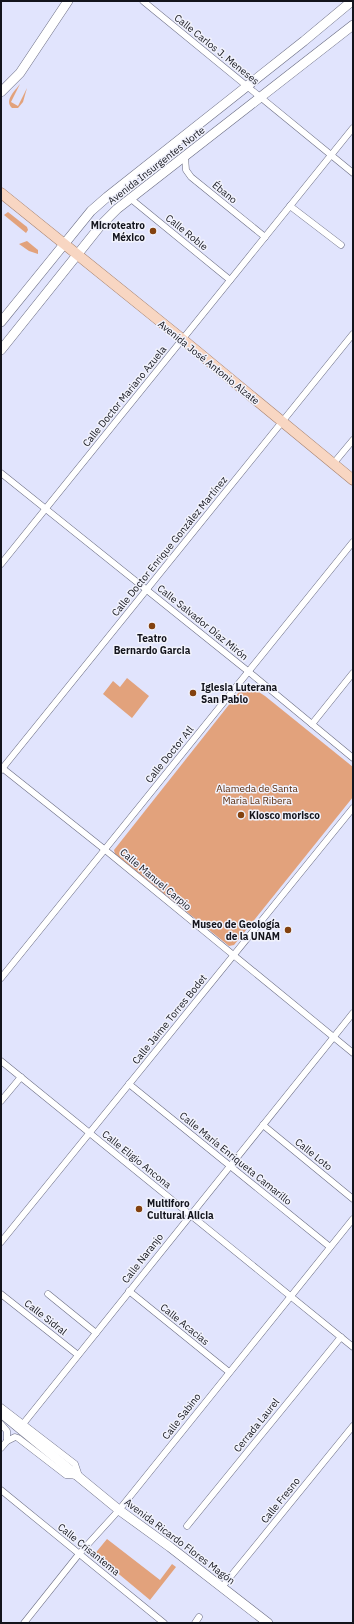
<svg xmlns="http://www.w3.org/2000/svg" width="354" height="1624" viewBox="0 0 354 1624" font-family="'IBM Plex Sans',sans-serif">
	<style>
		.green { fill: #e2a27c }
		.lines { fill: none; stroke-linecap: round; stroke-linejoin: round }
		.street-casing { stroke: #6b6d83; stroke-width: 7 }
		.secondary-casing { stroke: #6b6d83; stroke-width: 10 }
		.primary-casing { stroke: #a5806d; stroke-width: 11 }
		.street { stroke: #fff; stroke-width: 6 }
		.secondary { stroke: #fff; stroke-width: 9 }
		.primary { stroke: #f8d6c2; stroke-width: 10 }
		.poi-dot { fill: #83410f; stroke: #f1f2fc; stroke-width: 1.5 }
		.labels { text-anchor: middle; stroke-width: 3; stroke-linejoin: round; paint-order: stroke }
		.street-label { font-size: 10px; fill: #13141c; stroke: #f1f2fc }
		.poi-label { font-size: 10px; font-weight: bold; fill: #13141c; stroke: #f1f2fc; text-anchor: start }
		.park-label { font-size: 10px; fill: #592c0d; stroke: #f1f2fc }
	</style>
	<rect width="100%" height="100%" fill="#e1e4fd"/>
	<!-- green -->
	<g class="green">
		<path d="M20 84 11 102 18 106 27 88 23 102 18 108H12C4 100 15 91 20 84Z"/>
		<path d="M8 212 27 227 28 230 26 233 4 215Z"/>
		<path d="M27 241 38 250V254L29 251 19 244Z"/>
		<path d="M127 678 149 696 132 718 103 694 113 681 120 687Z"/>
		<path d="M248 685 265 696 353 767V797L234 945 229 946 115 854 114 850 243 687Z"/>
		<path d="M107 1539 160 1580 172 1564 176 1567 150 1600 114 1570 93 1556Z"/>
	</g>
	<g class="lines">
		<!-- street casing -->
		<g class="street-casing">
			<g id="street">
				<path d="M143 1 353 173"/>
				<path d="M185 157 186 170 191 177 265 237"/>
				<path d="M131 199 230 280"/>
				<path d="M290 206 341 245"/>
				<path d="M333 464 353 440"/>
				<path d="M1 473 249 672 353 758"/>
				<path d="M1 564 353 128"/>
				<path d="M312 724 353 673"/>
				<path d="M1 767 104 849 353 1053"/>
				<path d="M1 770 353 334"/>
				<path d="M1 978 353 542"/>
				<path d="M1 1061 353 1347"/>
				<path d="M129 1084 330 1247"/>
				<path d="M1 1101 21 1077"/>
				<path d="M263 1125 353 1199"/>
				<path d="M1 1242 353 808"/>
				<path d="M129 1291 229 1372"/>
				<path d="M1 1294 78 1355"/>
				<path d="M48 1294 96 1333"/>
				<path d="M1 1407 75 1464 79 1476 66 1475 18 1438 15 1437 7 1441 1 1448"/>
				<path d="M1 1424 7 1431V1441"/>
				<path d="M23 1424 353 1013"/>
				<path d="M1 1490 164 1623"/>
				<path d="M187 1526 341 1337"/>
				<path d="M222 1587 353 1426"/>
				<path d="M24 1623 79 1554 119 1510 353 1219"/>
				<path d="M195 1623 199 1617"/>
			</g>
		</g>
		<!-- secondary casing -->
		<g class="secondary-casing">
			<g id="secondary">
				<path d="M1 92 20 73 68 1"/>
				<path d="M1 322 91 211 107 197 304 41 352 1"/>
				<path d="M1 350 101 225 117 209 353 25"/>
				<path d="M1 1413 119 1510 170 1547 268 1623"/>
			</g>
		</g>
		<!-- primary casing -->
		<g class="primary-casing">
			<path id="primary" d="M1 193 182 339 353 480"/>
		</g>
		<!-- street -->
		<use href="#street" class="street"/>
		<!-- secondary -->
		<use href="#secondary" class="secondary"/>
		<!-- primary -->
		<use href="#primary" class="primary"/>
	</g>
	<!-- markers -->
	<g class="poi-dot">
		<circle cx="153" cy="231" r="4"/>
		<circle cx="152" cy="626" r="4"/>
		<circle cx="193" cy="693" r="4"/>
		<circle cx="241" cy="815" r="4"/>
		<circle cx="288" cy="930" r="4"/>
		<circle cx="139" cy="1209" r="4"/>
	</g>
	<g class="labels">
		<!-- street labels -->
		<g class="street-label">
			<text transform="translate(217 49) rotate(39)" y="4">Calle Carlos J. Meneses</text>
			<text transform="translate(156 165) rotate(-38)" y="4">Avenida Insurgentes Norte</text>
			<text transform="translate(225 192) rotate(39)" y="4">Ébano</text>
			<text transform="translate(187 232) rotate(39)" y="4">Calle Roble</text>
			<text transform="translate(209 362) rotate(39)" y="4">Avenida José Antonio Alzate</text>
			<text transform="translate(124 396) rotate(-51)" y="4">Calle Doctor Mariano Azuela</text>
			<text transform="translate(169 546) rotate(-51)" y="4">Calle Doctor Enrique González Martínez</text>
			<text transform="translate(203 622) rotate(39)" y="4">Calle Salvador Díaz Mirón</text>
			<text transform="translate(169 754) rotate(-51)" y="4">Calle Doctor Atl</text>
			<text transform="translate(156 879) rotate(40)" y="4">Calle Manuel Carpio</text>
			<text transform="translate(169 1019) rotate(-51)" y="4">Calle Jaime Torres Bodet</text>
			<text transform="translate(314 1154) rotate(39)" y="4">Calle Loto</text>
			<text transform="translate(236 1158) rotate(39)" y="4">Calle María Enriqueta Camarillo</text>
			<text transform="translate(137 1159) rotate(39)" y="4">Calle Eligio Ancona</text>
			<text transform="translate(142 1258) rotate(-52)" y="4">Calle Naranjo</text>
			<text transform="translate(46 1317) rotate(38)" y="4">Calle Sidral</text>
			<text transform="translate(185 1324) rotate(39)" y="4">Calle Acacias</text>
			<text transform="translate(181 1416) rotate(-52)" y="4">Calle Sabino</text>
			<text transform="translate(256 1425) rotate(-51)" y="4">Cerrada Laurel</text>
			<text transform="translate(280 1500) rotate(-51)" y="4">Calle Fresno</text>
			<text transform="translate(180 1541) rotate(37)" y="4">Avenida Ricardo Flores Magón</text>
			<text transform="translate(89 1549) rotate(39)" y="4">Calle Crisantema</text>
		</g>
		<!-- poi labels -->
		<g class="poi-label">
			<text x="145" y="229" text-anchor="end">Microteatro<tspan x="145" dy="12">México</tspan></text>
			<text x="152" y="642" text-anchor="middle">Teatro<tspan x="152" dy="12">Bernardo Garcia</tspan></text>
			<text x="201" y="691">Iglesia Luterana<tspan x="201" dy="12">San Pablo</tspan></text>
			<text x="249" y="819">Kiosco morisco</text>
			<text x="280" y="928" text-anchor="end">Museo de Geología<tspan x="280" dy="12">de la UNAM</tspan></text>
			<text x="147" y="1207">Multiforo<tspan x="147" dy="12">Cultural Alicia</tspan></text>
		</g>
		<!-- park labels -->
		<g class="park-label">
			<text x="257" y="792">Alameda de Santa<tspan x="257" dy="12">Maria La Ribera</tspan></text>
		</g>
	</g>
	<!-- border -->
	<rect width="354" height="1624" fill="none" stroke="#13141c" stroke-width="4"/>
</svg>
